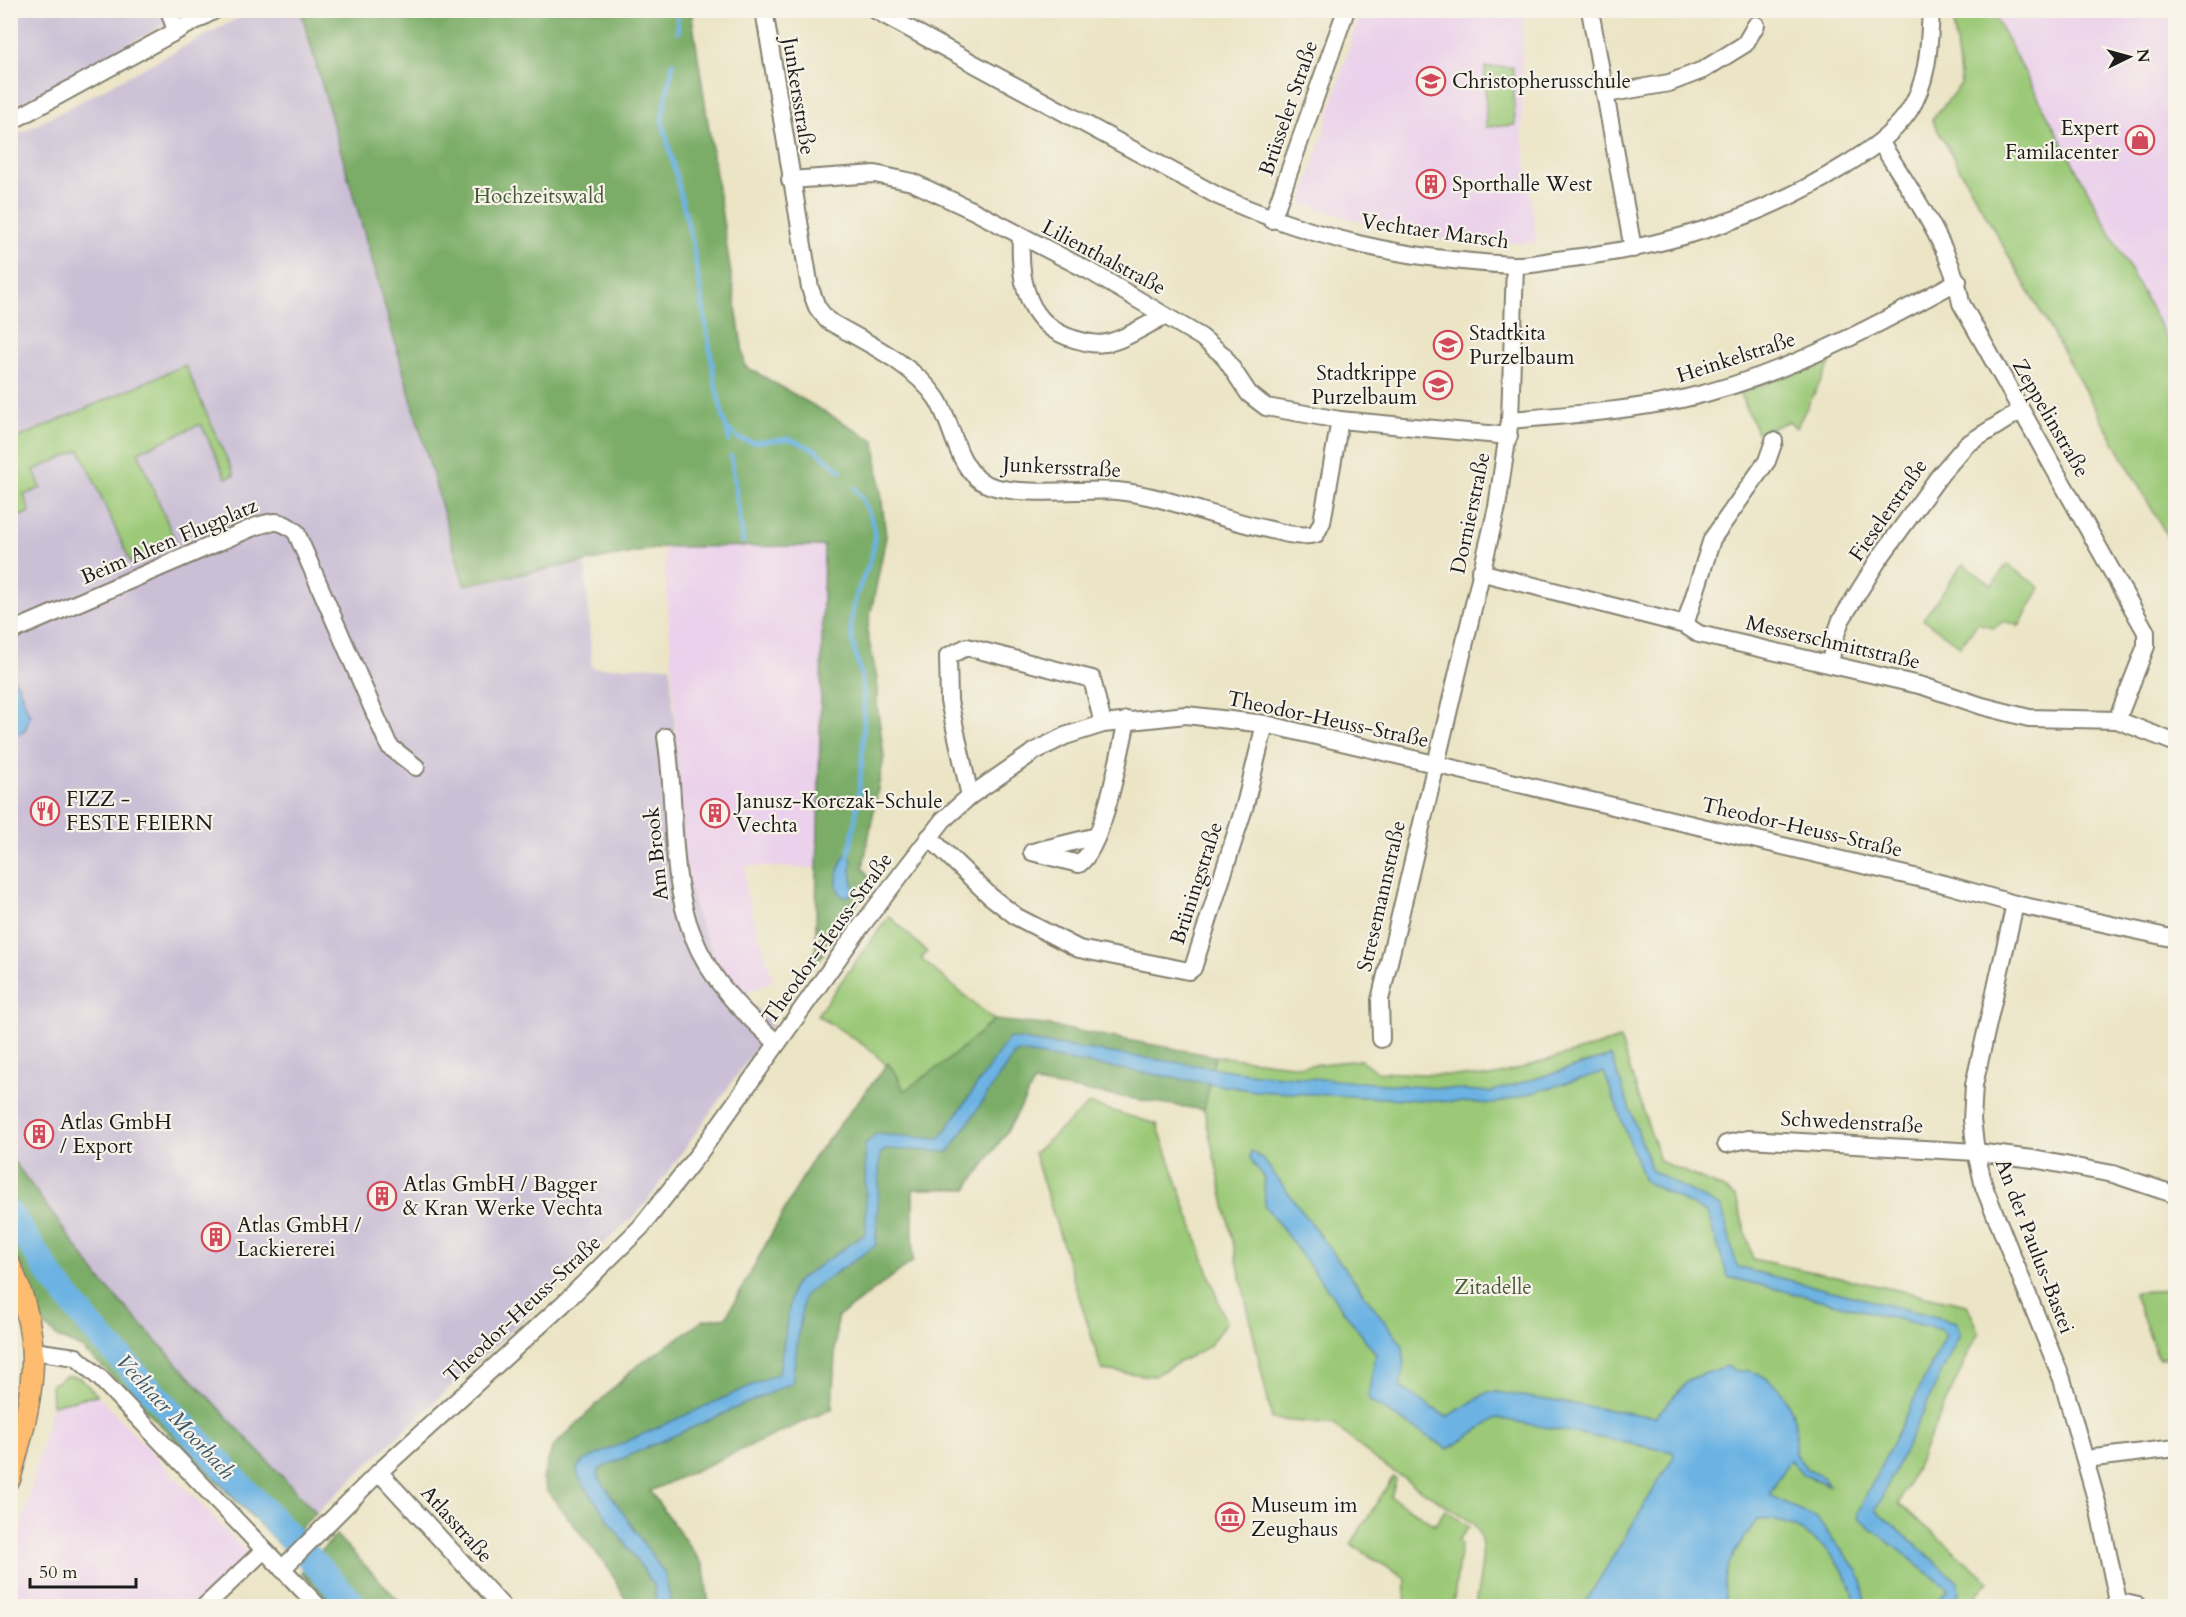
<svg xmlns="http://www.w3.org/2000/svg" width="2186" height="1617" viewBox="0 0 2186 1617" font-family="Cardo,serif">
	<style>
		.built { fill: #ebd1eb }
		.industrial { fill: #cbbfd5 }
		.green { fill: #9bc977; stroke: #5c724a; stroke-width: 1.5 }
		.forest { fill: #7cad68; stroke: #4c6442; stroke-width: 1.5 }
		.water { fill: #6cb3e3; stroke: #446880; stroke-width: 1.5 }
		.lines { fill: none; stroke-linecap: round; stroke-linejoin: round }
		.stream { stroke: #6cb3e3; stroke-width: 4.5 }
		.river { stroke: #6cb3e3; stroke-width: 26 }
		.minor-casing { stroke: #848070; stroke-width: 20 }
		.major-casing { stroke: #848070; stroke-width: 24 }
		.minor { stroke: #fff; stroke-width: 16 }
		.major { stroke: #fdbc70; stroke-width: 21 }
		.labels { text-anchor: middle; stroke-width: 4.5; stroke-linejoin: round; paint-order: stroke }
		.poi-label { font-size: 21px; fill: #1c1c1c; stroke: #f7f3e8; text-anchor: start }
		.street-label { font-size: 21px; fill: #1c1c1c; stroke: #f7f3e8 }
		.park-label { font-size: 21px; fill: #48593c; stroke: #f7f3e8 }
		.water-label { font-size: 22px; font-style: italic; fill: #3c586c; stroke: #f7f3e8 }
	</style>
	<rect width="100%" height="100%" fill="#f7f3e8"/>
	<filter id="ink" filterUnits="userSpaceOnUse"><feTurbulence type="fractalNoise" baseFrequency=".0167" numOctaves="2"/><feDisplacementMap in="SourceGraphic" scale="12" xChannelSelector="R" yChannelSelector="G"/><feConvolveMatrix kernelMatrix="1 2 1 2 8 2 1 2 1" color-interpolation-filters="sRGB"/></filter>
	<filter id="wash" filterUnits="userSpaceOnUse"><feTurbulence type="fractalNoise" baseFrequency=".008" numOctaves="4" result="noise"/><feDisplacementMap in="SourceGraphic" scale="24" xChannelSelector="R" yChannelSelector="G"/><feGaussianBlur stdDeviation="1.35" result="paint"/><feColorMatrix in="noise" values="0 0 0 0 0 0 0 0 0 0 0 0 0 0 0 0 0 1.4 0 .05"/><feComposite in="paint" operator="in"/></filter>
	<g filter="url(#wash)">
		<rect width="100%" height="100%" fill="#ebe4c5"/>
		<!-- built -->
		<g class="built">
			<path d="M1360 11H1525L1522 29V133L1537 243H1469L1377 227 1302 203Z"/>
			<path d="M1992 11H2175V354L2008 40Z"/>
			<path d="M824 546 817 868 745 866 746 893 773 980 742 995 714 957 695 910 685 864 664 547Z"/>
			<path d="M97 1395 248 1554 191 1606H11V1568L52 1405Z"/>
		</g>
		<!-- industrial -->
		<g class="industrial">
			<path d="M11 11H190L11 109Z"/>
			<path d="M251 11H301L464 585 585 562 592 668 670 666 685 864 695 910 714 957 742 995 773 1024 644 1206 316 1513 102 1282 11 1156 10 139Z"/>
		</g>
		<!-- green -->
		<g class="green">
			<path d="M1952 11H1992L2175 354V550L1932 120 1961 84Z"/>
			<path d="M1485 67H1513L1515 125 1486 127Z"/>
			<path d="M1831 362 1796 428 1789 421 1758 434 1739 392Z"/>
			<path d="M185 365 234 475 226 478 201 424 138 452 176 543 131 563 80 450 34 470 41 488 24 495 30 512 15 518 18 526 11 529V441Z"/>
			<path d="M1963 564 1992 585 2007 564 2040 588 2019 626 2004 621 1994 628 1978 623 1960 646 1923 619Z"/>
			<path d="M889 916 927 952 921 959 994 1020 947 1061 903 1092C889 1055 849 1036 817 1015Z"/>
			<path d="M1620 1039 1660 1161 1724 1189 1736 1198 1753 1259 1967 1305 1979 1331 1899 1504 1989 1581 1966 1606H1475C1478 1582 1491 1543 1473 1523L1377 1461 1334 1425 1272 1419 1204 1110 1215 1056 1301 1066 1361 1060 1377 1072 1490 1077Z"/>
			<path d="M1089 1104 1157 1124 1226 1323 1208 1347 1153 1376 1102 1370 1034 1153Z"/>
			<path d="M2175 1290V1357L2158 1358 2133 1292Z"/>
			<path d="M66 1376 79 1377 97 1395 52 1405 51 1385Z"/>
			<path d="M1393 1477 1396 1480 1391 1497 1435 1525 1445 1509 1469 1527 1458 1540 1461 1544 1453 1606H1405L1406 1579 1351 1544Z"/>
		</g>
		<!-- forest -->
		<g class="forest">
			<path d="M301 11H691L745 366 875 441 886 537 867 632 877 679V704L884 757 863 867 872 882 815 965 824 546 664 547 464 585Z"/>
			<path d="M994 1020 1045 1025 1215 1056 1204 1110 1034 1083 1008 1130 967 1189H913V1261L837 1318 832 1409 650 1491 704 1567 709 1606H629L609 1569 547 1491 543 1478 552 1448 633 1369 704 1320 726 1317 812 1160 888 1063 897 1075 904 1091 947 1061Z"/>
			<path d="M10 1156 102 1282 316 1513 281 1546 106 1370 81 1348 59 1338 43 1324 23 1269 11 1252Z"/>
			<path d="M336 1535 404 1606H334L301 1572Z"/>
		</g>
		<!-- water -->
		<g class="water">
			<path d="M11 675 18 684 30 716 25 731 11 738Z"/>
			<path d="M846 853 852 860 851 870 854 890 851 895 843 897C831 886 839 865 846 853Z"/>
			<path d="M1009 1038 1256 1074 1490 1092 1611 1056 1652 1171 1722 1208 1736 1264 1740 1268 1956 1322 1960 1334 1876 1510 1958 1582 1959 1594 1947 1606H1931L1947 1591 1946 1587 1859 1519 1858 1512 1946 1335 1942 1330 1728 1277 1707 1213 1644 1181 1604 1072 1494 1104 1255 1091 1019 1052 1014 1054 949 1152 887 1149 880 1154 876 1245 804 1295 792 1383 599 1469 597 1475 664 1573 672 1606H657L654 1585 578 1476 577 1468 583 1461 779 1373 792 1289 797 1281 866 1233 865 1145 876 1134 940 1139Z"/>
			<path d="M1251 1151 1263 1159 1403 1346 1404 1361 1400 1387 1447 1417 1488 1392H1496L1655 1417 1690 1379 1726 1366 1736 1371H1751L1768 1379 1781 1390 1792 1411 1796 1430 1795 1454 1807 1469 1823 1477 1829 1485 1804 1475 1790 1460 1769 1495 1815 1517 1858 1571 1863 1584 1865 1606H1855C1855 1566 1798 1514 1757 1520 1738 1547 1717 1571 1727 1606H1583L1674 1456 1673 1452 1497 1418 1448 1449 1370 1401 1368 1396 1376 1354 1265 1206 1264 1178 1250 1158Z"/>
		</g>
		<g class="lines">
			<!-- stream -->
			<g class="stream">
				<path d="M677 10 678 33"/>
				<path d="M673 63 662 119 693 245 716 387 726 428 740 439 753 442 790 439 814 449 841 471"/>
				<path d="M727 429 729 441"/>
				<path d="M731 456 743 542"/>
				<path d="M847 861C859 811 866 740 863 688 862 667 850 647 851 626 853 567 900 553 855 488"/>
			</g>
			<!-- river -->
			<path class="river" d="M10 1214 52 1277 93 1329 355 1606"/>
		</g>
	</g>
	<g filter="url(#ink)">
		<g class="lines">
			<!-- minor casing -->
			<g class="minor-casing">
				<g id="minor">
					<path d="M169 10 176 31"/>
					<path d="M764 10 810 288 817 307 827 320C864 342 913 363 937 399 953 425 955 459 978 479 1003 500 1083 488 1117 491 1168 496 1217 519 1267 529 1284 533 1299 538 1316 534L1322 522 1340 420"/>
					<path d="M875 10 1218 196C1316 240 1405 259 1512 265 1527 266 1543 262 1557 260 1657 249 1758 220 1844 166 1868 151 1892 136 1909 111 1929 80 1929 45 1931 10"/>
					<path d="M1590 10 1633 249"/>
					<path d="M1606 94 1669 83 1703 70 1745 44 1756 25"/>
					<path d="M10 122 215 10"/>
					<path d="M1881 143C1910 190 1953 249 1961 303L2146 632V646L2117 720"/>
					<path d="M790 180 875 174 912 182 972 210 1093 273 1201 337 1223 355 1249 394 1266 407 1340 420 1509 436"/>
					<path d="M1272 220 1346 10"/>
					<path d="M1021 238C1019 281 1027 325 1074 339 1085 342 1095 345 1106 343 1123 341 1149 323 1165 316"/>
					<path d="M1510 420C1568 415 1626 411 1682 399 1781 377 1870 329 1958 281"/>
					<path d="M1480 572 1685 625 1699 634 1923 686 1982 706 2029 718 2117 720 2176 743"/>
					<path d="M1685 625 1712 539 1767 461 1774 441"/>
					<path d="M10 632 254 527C274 521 279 518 296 532L389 746 416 767"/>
					<path d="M1830 664 1835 637 1841 620 1879 559 1940 475 1966 445 2020 411"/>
					<path d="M666 737C677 802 668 875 693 936 710 980 743 1013 777 1043"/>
					<path d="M970 796 949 701 948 656 967 647 1092 679 1103 724"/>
					<path d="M929 837 990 896 1017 917 1079 949 1189 971 1193 968 1245 805 1265 724"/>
					<path d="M1036 851 1097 836"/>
					<path d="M1032 852 1079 864C1103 848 1120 752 1127 720"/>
					<path d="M2015 904 1974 1085 1972 1120 1976 1152 1984 1187 2062 1379 2098 1506 2119 1606"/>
					<path d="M1381 1039 1380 1000 1497 507 1510 420 1515 265"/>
					<path d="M1726 1144 1748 1139 1976 1152 2033 1159 2113 1174 2176 1195"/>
					<path d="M33 1351 76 1357 101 1379 318 1606"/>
					<path d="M2086 1459 2176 1448"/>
					<path d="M379 1472 502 1606"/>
					<path d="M282 1569 379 1472 563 1304 641 1227 700 1152 859 929 943 820 970 796 1035 751 1065 736 1103 724 1186 715 1265 724 1948 885 2015 904 2176 939"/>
					<path d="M2116 1601 2138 1606"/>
					<path d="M205 1606 264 1550"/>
				</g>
			</g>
			<!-- major casing -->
			<g class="major-casing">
				<path id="major" d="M10 1266C47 1345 32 1398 10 1478"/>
			</g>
			<!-- minor -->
			<use href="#minor" class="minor"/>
			<!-- major -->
			<use href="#major" class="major"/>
		</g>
	</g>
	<!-- icons -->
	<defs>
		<g id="school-ring" transform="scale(1.5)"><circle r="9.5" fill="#f7f3e8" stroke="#d1495b" stroke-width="1.5"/><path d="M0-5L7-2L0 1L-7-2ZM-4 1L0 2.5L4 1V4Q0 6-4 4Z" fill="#d1495b"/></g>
		<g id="shop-ring" transform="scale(1.5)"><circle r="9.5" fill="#f7f3e8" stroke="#d1495b" stroke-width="1.5"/><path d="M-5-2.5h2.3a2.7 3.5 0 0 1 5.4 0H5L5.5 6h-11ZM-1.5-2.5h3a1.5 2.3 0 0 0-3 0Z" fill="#d1495b"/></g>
		<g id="building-ring" transform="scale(1.5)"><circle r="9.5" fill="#f7f3e8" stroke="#d1495b" stroke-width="1.5"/><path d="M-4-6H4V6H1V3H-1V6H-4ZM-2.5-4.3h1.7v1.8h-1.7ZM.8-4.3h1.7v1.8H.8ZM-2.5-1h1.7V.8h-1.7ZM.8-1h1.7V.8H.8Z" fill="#d1495b"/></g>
		<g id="restaurant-ring" transform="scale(1.5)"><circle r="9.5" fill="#f7f3e8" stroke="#d1495b" stroke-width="1.5"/><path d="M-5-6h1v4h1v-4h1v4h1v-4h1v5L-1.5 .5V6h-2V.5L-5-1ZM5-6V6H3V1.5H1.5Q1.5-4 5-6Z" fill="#d1495b"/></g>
		<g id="museum-ring" transform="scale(1.5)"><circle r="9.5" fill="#f7f3e8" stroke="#d1495b" stroke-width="1.5"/><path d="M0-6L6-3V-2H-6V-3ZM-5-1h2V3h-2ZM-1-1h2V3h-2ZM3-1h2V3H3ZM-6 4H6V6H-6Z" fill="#d1495b"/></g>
	</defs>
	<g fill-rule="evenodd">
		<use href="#school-ring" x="1431" y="81"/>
		<use href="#shop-ring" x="2140" y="140"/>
		<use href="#building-ring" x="1431" y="184"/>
		<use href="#school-ring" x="1448" y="345"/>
		<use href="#school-ring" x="1438" y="385"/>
		<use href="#restaurant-ring" x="45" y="811"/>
		<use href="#building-ring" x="715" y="813"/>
		<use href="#building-ring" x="39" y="1134"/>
		<use href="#building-ring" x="382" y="1196"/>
		<use href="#building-ring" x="216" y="1237"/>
		<use href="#museum-ring" x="1230" y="1517"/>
	</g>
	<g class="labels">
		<!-- poi labels -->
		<g class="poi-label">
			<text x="1452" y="88">Christopherusschule</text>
			<text x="2119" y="135" text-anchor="end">Expert<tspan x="2119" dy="24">Familacenter</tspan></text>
			<text x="1452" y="191">Sporthalle West</text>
			<text x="1469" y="340">Stadtkita<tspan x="1469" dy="24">Purzelbaum</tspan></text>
			<text x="1417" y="380" text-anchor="end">Stadtkrippe<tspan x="1417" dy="24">Purzelbaum</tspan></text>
			<text x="66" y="806">FIZZ -<tspan x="66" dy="24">FESTE FEIERN</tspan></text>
			<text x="736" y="808">Janusz-Korczak-Schule<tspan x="736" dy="24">Vechta</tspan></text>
			<text x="60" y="1129">Atlas GmbH<tspan x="60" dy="24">/ Export</tspan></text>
			<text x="403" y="1191">Atlas GmbH / Bagger<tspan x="403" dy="24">&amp; Kran Werke Vechta</tspan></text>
			<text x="237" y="1232">Atlas GmbH /<tspan x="237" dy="24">Lackiererei</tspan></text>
			<text x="1251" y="1512">Museum im<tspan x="1251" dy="24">Zeughaus</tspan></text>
		</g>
		<!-- street labels -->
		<g class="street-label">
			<text transform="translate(799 96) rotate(81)" y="7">Junkersstraße</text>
			<text transform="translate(1288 108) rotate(-71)" y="7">Brüsseler Straße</text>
			<text transform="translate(1435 231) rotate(8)" y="7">Vechtaer Marsch</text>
			<text transform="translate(1104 257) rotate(28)" y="7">Lilienthalstraße</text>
			<text transform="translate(1736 357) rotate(-18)" y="7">Heinkelstraße</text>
			<text transform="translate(2051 418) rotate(60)" y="7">Zeppelinstraße</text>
			<text transform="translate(1062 467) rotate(3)" y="7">Junkersstraße</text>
			<text transform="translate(1888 510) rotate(-55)" y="7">Fieselerstraße</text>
			<text transform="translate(1470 513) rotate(-78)" y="7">Dornierstraße</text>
			<text transform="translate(169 541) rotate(-23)" y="7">Beim Alten Flugplatz</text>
			<text transform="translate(1833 642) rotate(13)" y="7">Messerschmittstraße</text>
			<text transform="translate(1328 719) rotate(12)" y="7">Theodor-Heuss-Straße</text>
			<text transform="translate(1802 827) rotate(13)" y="7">Theodor-Heuss-Straße</text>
			<text transform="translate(656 854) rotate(-96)" y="7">Am Brook</text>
			<text transform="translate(1196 883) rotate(-72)" y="7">Brüningstraße</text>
			<text transform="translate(1381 896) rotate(-77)" y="7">Stresemannstraße</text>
			<text transform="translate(827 938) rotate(-54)" y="7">Theodor-Heuss-Straße</text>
			<text transform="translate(1852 1122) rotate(3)" y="7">Schwedenstraße</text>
			<text transform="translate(2035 1246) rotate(69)" y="7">An der Paulus-Bastei</text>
			<text transform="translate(522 1309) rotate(-43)" y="7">Theodor-Heuss-Straße</text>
			<text transform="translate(457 1524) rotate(48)" y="7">Atlasstraße</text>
		</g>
		<!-- park labels -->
		<g class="park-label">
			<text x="539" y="203">Hochzeitswald</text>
			<text x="1493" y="1294">Zitadelle</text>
		</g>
		<!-- water labels -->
		<g class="water-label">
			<text transform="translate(176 1416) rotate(47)" y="8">Vechtaer Moorbach</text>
		</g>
	</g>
	<!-- margin -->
	<rect width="2186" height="1617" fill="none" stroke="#f7f3e8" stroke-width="36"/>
	<!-- north arrow -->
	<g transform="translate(2129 57) rotate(85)" stroke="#f7f3e8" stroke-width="4.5" paint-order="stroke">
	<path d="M0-4.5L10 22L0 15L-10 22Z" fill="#1c1c1c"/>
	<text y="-9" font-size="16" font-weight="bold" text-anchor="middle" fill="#1c1c1c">N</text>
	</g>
	<!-- scale -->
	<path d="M30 1578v9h106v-9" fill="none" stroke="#1c1c1c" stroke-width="3"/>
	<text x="39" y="1578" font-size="18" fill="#1c1c1c" stroke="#f7f3e8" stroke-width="4.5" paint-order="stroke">50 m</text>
</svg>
